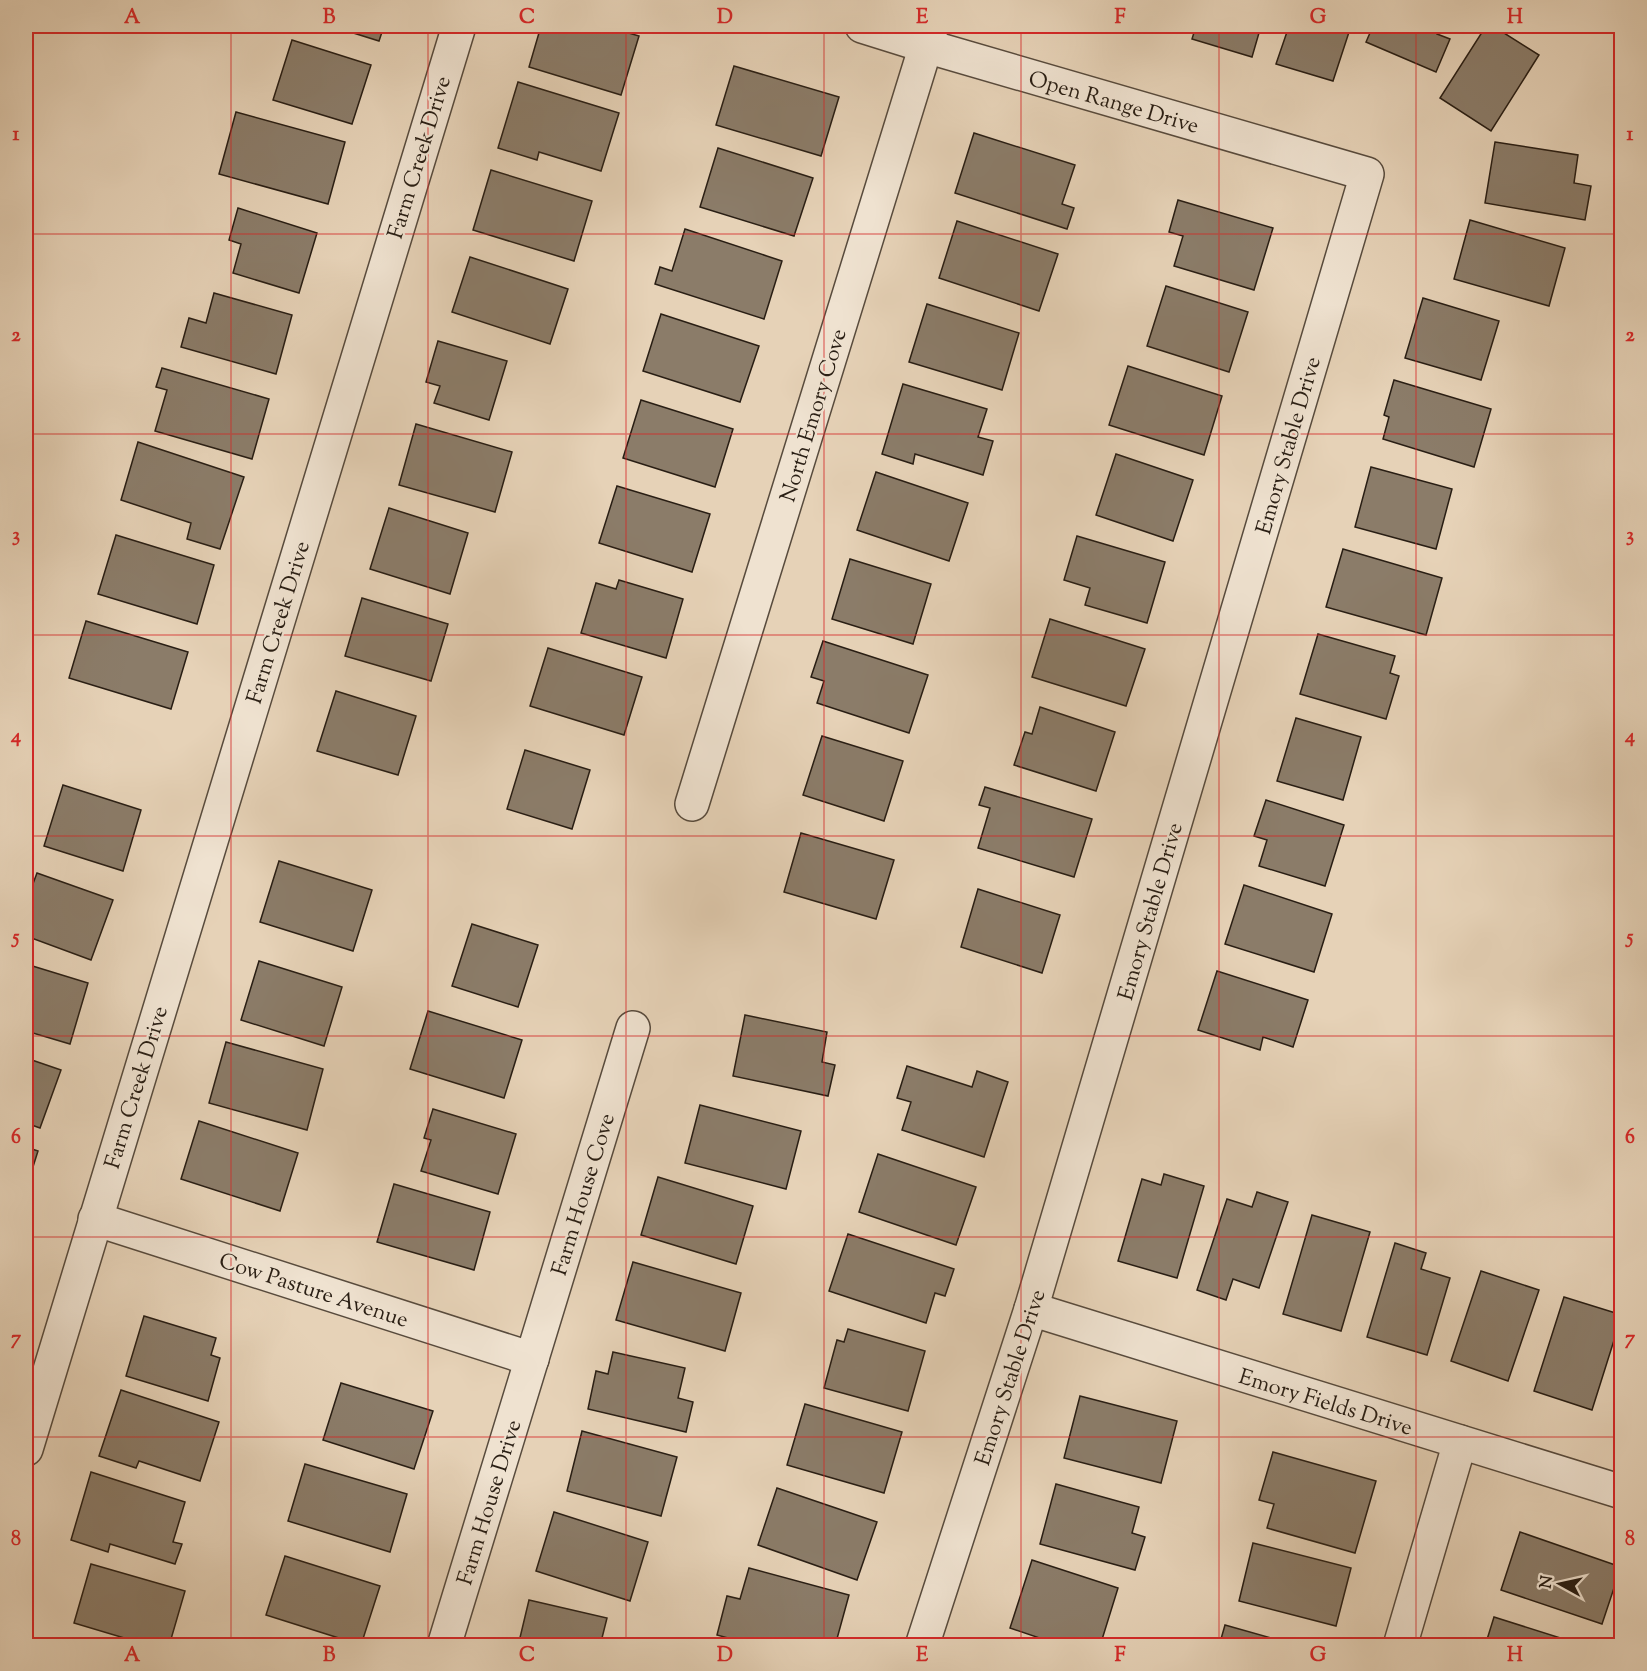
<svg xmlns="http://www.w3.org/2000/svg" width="1647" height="1671" viewBox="0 0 1647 1671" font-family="'Sorts Mill Goudy',serif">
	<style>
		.building { fill: #8b7c69; stroke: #291e14; stroke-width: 1.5 }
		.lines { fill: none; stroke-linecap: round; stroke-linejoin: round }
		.minor-casing { stroke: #584b3d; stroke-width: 36 }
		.minor { stroke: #efe2d0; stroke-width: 33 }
		.grid { fill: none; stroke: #d62828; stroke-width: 1.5; stroke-opacity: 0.55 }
		.labels { text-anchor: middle; stroke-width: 4.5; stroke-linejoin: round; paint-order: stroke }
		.street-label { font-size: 22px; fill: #291e14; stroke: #efe2d0 }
		.neatline { fill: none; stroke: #d62828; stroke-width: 2 }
		.grid-label { font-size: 20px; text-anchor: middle; font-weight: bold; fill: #d62828 }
	</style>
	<rect width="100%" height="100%" fill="#e6d2b7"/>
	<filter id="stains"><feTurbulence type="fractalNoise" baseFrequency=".00333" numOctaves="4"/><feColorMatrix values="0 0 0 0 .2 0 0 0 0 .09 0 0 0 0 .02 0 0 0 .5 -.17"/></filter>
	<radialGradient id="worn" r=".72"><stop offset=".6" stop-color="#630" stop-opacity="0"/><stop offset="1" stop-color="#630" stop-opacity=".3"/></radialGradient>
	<!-- building -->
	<g class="building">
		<path d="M331 26H384L379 41Z"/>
		<path d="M541 26H605L639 36 621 95 529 67Z"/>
		<path d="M1143 26H1168L1166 33Z"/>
		<path d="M1196 26H1261L1252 57 1192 39Z"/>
		<path d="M1289 26H1351L1333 81 1276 64Z"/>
		<path d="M1373 26H1440L1437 34 1450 39 1436 72 1366 42Z"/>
		<path d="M1486 26H1493L1539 55 1491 131 1440 98Z"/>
		<path d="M292 40 371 65 352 124 273 100Z"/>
		<path d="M734 66 839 97 821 156 716 125Z"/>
		<path d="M518 82 619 113 601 171 539 152 537 160 498 148Z"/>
		<path d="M236 112 345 142 328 204 219 174Z"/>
		<path d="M974 133 1075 165 1062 204 1074 208 1067 229 955 193Z"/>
		<path d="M1495 142 1578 155 1574 183 1591 186 1585 220 1485 203Z"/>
		<path d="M718 148 813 178 794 236 700 207Z"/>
		<path d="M491 170 592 201 574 261 473 230Z"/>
		<path d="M1178 200 1273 228 1254 290 1174 266 1183 236 1169 232Z"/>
		<path d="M238 208 317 233 299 293 233 273 241 244 229 240Z"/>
		<path d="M1470 220 1565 248 1549 306 1454 279Z"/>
		<path d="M957 221 1058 254 1039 311 939 278Z"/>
		<path d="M685 229 782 261 764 319 655 284 660 267 672 271Z"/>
		<path d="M470 257 568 289 550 344 452 312Z"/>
		<path d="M1166 286 1248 312 1229 372 1147 346Z"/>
		<path d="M214 293 292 315 276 374 181 347 189 318 206 323Z"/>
		<path d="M1423 298 1499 321 1481 380 1405 358Z"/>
		<path d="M927 304 1019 333 1002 390 909 362Z"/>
		<path d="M661 314 759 346 740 402 643 371Z"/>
		<path d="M438 341 507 361 489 420 434 403 440 386 426 382Z"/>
		<path d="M1128 366 1222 396 1204 455 1109 425Z"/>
		<path d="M162 368 269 399 252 459 155 431 167 390 156 387Z"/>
		<path d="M1394 380 1491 409 1474 467 1383 439 1389 417 1384 415Z"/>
		<path d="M903 384 987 409 978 437 993 441 983 475 915 454 913 464 882 454Z"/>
		<path d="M641 400 733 429 715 487 623 458Z"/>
		<path d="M416 424 512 452 495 512 399 485Z"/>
		<path d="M138 442 244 477 220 549 187 539 191 523 121 500Z"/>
		<path d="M1116 454 1193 480 1173 541 1096 515Z"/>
		<path d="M1371 467 1452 489 1436 549 1355 527Z"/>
		<path d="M876 472 968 503 949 561 857 530Z"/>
		<path d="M617 486 710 514 692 572 599 543Z"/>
		<path d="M389 508 468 533 450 594 370 569Z"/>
		<path d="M116 535 214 565 197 624 98 594Z"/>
		<path d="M1077 536 1165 562 1147 623 1085 605 1090 588 1064 580Z"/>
		<path d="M1343 549 1442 578 1426 635 1326 607Z"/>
		<path d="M850 559 931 584 913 644 832 619Z"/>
		<path d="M619 580 683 599 666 658 581 633 596 583 616 589Z"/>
		<path d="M362 598 448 624 431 681 345 656Z"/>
		<path d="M1050 619 1145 649 1126 706 1032 677Z"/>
		<path d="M86 621 188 652 171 709 69 678Z"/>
		<path d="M1318 634 1395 656 1390 673 1399 676 1386 719 1300 694Z"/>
		<path d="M823 641 928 675 909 733 817 703 824 681 811 677Z"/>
		<path d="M548 648 642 677 624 735 530 706Z"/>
		<path d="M336 691 416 716 398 775 317 751Z"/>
		<path d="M1040 707 1115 732 1096 791 1014 765 1025 732 1032 734Z"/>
		<path d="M1296 718 1361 737 1343 800 1277 781Z"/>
		<path d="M822 736 903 761 884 821 803 795Z"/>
		<path d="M525 750 590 770 572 829 507 809Z"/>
		<path d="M63 785 141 810 123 871 44 846Z"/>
		<path d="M985 787 1092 819 1074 877 978 848 990 808 979 805Z"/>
		<path d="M1266 800 1344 825 1325 886 1259 866 1267 840 1254 836Z"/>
		<path d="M801 833 894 860 876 919 784 892Z"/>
		<path d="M279 861 372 890 353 951 260 922Z"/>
		<path d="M37 873 113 900 91 960 26 936V887L31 889Z"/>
		<path d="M1244 885 1332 914 1314 972 1225 944Z"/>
		<path d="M978 889 1060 915 1042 973 961 947Z"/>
		<path d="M472 924 538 945 518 1007 452 986Z"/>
		<path d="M259 961 342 987 324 1046 241 1020Z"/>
		<path d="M26 964 88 983 70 1044 26 1031Z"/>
		<path d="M1217 971 1308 1000 1293 1047 1263 1037 1260 1050 1198 1030Z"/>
		<path d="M428 1011 522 1040 504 1098 410 1069Z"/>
		<path d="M745 1015 827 1032 822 1062 835 1065 828 1096 733 1076Z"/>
		<path d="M226 1042 323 1069 307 1130 209 1103Z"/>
		<path d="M26 1058 61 1070 40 1128 26 1123Z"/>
		<path d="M907 1066 972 1087 977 1071 1008 1082 984 1157 902 1130 911 1102 897 1098Z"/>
		<path d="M700 1105 801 1131 786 1189 685 1163Z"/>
		<path d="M433 1109 516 1134 498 1194 421 1171 431 1140 424 1138Z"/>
		<path d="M199 1121 298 1153 280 1211 181 1179Z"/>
		<path d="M26 1147 38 1151 26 1189Z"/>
		<path d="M878 1154 976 1187 956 1245 859 1212Z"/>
		<path d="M1164 1174 1204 1186 1177 1278 1118 1261 1142 1179 1161 1185Z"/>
		<path d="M658 1177 753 1206 736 1264 641 1235Z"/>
		<path d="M394 1184 490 1212 474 1270 377 1242Z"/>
		<path d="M1257 1192 1288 1202 1259 1288 1233 1279 1226 1300 1197 1290 1227 1199 1252 1207Z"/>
		<path d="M1312 1215 1370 1232 1341 1331 1283 1314Z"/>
		<path d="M848 1234 954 1269 945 1296 935 1293 926 1323 829 1291Z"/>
		<path d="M1395 1243 1426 1253 1421 1269 1450 1278 1427 1355 1367 1337Z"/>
		<path d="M633 1262 741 1293 725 1351 616 1320Z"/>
		<path d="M1481 1271 1539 1290 1508 1381 1451 1361Z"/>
		<path d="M1564 1297 1622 1315 1592 1410 1534 1391Z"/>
		<path d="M144 1316 216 1338 211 1355 220 1358 208 1401 126 1376Z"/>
		<path d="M848 1329 925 1351 908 1411 824 1388 837 1340 844 1342Z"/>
		<path d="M613 1352 685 1368 678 1398 693 1402 686 1432 588 1409 596 1371 608 1374Z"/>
		<path d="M341 1383 433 1411 414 1469 323 1440Z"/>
		<path d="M121 1390 219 1422 200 1481 139 1461 136 1468 99 1456Z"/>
		<path d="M1080 1396 1177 1421 1161 1483 1064 1458Z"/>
		<path d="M805 1404 902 1432 884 1493 787 1465Z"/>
		<path d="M582 1431 677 1457 661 1516 567 1491Z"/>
		<path d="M1273 1452 1376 1481 1355 1553 1267 1528 1274 1504 1259 1500Z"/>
		<path d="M305 1464 407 1494 390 1552 288 1521Z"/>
		<path d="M91 1472 185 1502 173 1542 182 1544 175 1564 110 1544 108 1552 71 1540Z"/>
		<path d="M1056 1484 1139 1507 1132 1533 1145 1537 1135 1570 1040 1544Z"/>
		<path d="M777 1488 877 1522 857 1580 758 1545Z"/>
		<path d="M554 1512 648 1542 630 1601 536 1571Z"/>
		<path d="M1520 1532 1621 1567 1602 1624 1501 1590Z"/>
		<path d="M1253 1543 1351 1568 1336 1626 1239 1601Z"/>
		<path d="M285 1556 380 1586 361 1645 266 1615Z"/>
		<path d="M1032 1560 1118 1588 1100 1646H1063L1010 1628Z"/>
		<path d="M91 1564 185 1591 169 1646H151L74 1623Z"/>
		<path d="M749 1568 849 1595 835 1646H757L717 1635 727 1596 740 1599Z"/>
		<path d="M529 1600 607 1618 600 1646H518Z"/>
		<path d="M1494 1617 1570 1641 1569 1646H1485Z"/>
		<path d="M1225 1625 1299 1646H1219Z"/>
	</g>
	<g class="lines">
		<!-- minor casing -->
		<g class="minor-casing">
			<g id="minor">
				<path d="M862 26 926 46 1367 174 1031 1309 922 1646"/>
				<path d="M692 804 932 26"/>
				<path d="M95 1219 532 1359"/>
				<path d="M1031 1309 1622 1492"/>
				<path d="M26 1449 459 26"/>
				<path d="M444 1646 633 1028"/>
				<path d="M1400 1646 1460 1442"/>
			</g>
		</g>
		<!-- minor -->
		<use href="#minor" class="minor"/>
	</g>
	<!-- grid -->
	<path class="grid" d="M231 26V1646M428 26V1646M626 26V1646M824 26V1646M1021 26V1646M1219 26V1646M1416 26V1646M26 234H1622M26 434H1622M26 635H1622M26 836H1622M26 1036H1622M26 1237H1622M26 1437H1622"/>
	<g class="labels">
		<!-- street labels -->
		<g class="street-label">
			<text transform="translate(1114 101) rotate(16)" y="8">Open Range Drive</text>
			<text transform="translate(418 157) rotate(-73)" y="8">Farm Creek Drive</text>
			<text transform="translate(812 415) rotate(-73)" y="8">North Emory Cove</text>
			<text transform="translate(1287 445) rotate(-74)" y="8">Emory Stable Drive</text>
			<text transform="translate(277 622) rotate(-73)" y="8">Farm Creek Drive</text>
			<text transform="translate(1149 911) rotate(-74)" y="8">Emory Stable Drive</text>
			<text transform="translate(135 1087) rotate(-73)" y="8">Farm Creek Drive</text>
			<text transform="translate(582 1194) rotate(-73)" y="8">Farm House Cove</text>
			<text transform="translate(314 1289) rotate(18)" y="8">Cow Pasture Avenue</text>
			<text transform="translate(1009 1377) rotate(-72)" y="8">Emory Stable Drive</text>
			<text transform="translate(1326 1401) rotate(17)" y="8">Emory Fields Drive</text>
			<text transform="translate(488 1502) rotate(-73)" y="8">Farm House Drive</text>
		</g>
	</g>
	<!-- margin -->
	<rect width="1647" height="1671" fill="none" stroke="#e6d2b7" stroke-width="66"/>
	<!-- north arrow -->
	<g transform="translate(1560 1584) rotate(278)" stroke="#efe2d0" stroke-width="4.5" paint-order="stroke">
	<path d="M0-4.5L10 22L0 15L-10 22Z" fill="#291e14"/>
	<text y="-9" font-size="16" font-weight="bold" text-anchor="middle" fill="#291e14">N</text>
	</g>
	<rect x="33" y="33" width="1581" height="1605" class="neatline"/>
	<g class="grid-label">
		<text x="132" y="23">A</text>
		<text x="329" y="23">B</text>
		<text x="527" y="23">C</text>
		<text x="725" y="23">D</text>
		<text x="922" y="23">E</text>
		<text x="1120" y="23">F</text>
		<text x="1318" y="23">G</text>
		<text x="1515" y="23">H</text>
		<text x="16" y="140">1</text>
		<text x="1630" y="140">1</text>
		<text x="16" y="341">2</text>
		<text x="1630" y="341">2</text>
		<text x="16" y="541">3</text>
		<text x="1630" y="541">3</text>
		<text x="16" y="742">4</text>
		<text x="1630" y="742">4</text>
		<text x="16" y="943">5</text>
		<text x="1630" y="943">5</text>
		<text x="16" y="1143">6</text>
		<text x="1630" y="1143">6</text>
		<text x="16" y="1344">7</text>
		<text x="1630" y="1344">7</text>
		<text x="16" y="1545">8</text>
		<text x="1630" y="1545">8</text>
		<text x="132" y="1661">A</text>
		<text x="329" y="1661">B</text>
		<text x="527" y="1661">C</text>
		<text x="725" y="1661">D</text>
		<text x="922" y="1661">E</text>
		<text x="1120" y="1661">F</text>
		<text x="1318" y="1661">G</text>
		<text x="1515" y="1661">H</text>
	</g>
	<rect width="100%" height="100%" filter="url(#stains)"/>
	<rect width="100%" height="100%" fill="url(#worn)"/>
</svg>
